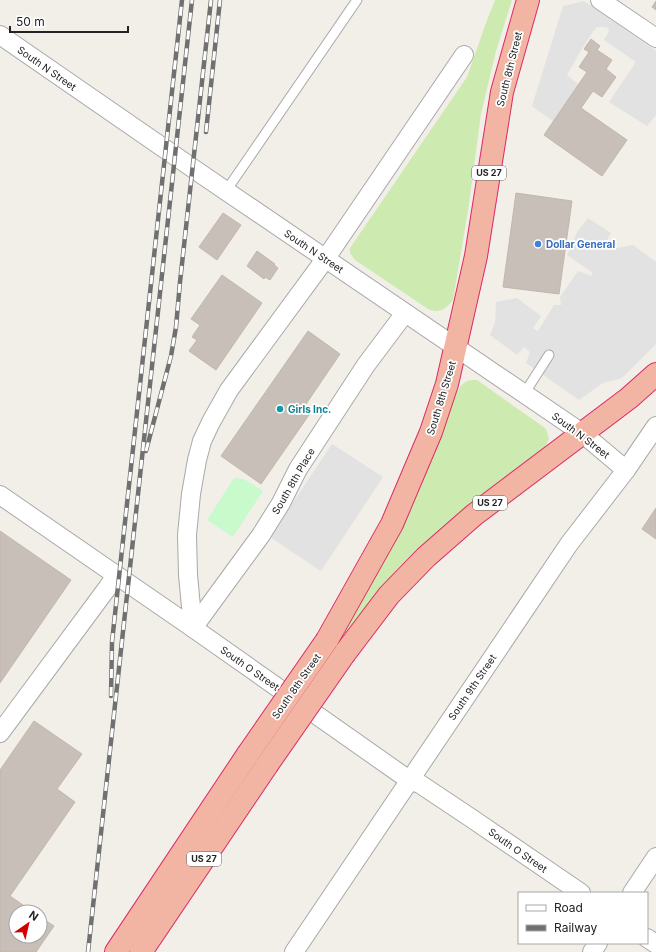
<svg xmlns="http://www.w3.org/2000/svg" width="656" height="952" viewBox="0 0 656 952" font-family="Inter,sans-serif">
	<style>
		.grass { fill: #cdebb0 }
		.park { fill: #c8facc }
		.parking { fill: #e2e2e2 }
		.building { fill: #c7bfb8; stroke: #c4b6ab }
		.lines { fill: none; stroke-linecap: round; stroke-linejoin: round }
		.service-casing { stroke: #a9a9a9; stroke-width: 11 }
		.minor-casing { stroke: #a9a9a9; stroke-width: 20 }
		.trunk-casing { stroke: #dc2a67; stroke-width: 24 }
		.service { stroke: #fff; stroke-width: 9 }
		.minor { stroke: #fff; stroke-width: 18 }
		.trunk { stroke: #f2b4a3; stroke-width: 22 }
		.rail-casing { stroke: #707070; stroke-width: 4.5 }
		.rail { stroke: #fff; stroke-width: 3; stroke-dasharray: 9; stroke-linecap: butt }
		.trunk-bridge-casing { stroke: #dc2a67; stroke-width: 24; stroke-linecap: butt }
		.trunk-bridge { stroke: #f2b4a3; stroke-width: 22 }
		.shop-dot { fill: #3f7fe0; stroke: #fff; stroke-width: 1.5 }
		.culture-dot { fill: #0f9aa8; stroke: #fff; stroke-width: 1.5 }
		.labels { text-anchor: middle; stroke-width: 3.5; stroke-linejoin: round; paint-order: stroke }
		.shield { fill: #fff; stroke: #646464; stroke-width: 1 }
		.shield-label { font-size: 9px; font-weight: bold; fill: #222 }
		.street-label { font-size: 10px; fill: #222; stroke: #fff }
		.shop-label { font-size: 10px; font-weight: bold; fill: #366cbe; stroke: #fff; text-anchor: start }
		.culture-label { font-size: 10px; font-weight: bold; fill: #0d838f; stroke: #fff; text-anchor: start }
	</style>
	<rect width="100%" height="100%" fill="#f2efe9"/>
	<!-- grass -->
	<g class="grass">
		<path d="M495 0H512L496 51 481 114 468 211 453 300C446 309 439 314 428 309L355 260 350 253V248L467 77 487 20Z"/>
		<path d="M472 380H477L545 428 547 432 549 439 545 447 537 455 346 633 343 632 423 474 458 390C462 384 465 381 472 380Z"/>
	</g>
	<!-- park -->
	<path class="park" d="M234 478 244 479 263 491 233 537 207 520Z"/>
	<!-- parking -->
	<g class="parking">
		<path d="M584 1 656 51V115L647 126 609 102 636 62 604 40 609 31 608 28 605 27H597L594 30 581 50 567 75 579 85 553 121 532 106 563 6Z"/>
		<path d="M588 218 611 233 605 244 612 249 633 245 656 262V344L622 378 603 383 579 400 526 363 530 352 524 347 517 355 490 335 495 323 496 302 517 298 541 316 533 328 538 331 554 305H561L560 297 578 271 591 276 593 273 567 255 577 232Z"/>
		<path d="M332 444 383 477 321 571 270 537Z"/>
	</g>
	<!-- building -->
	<g class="building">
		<path d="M656 1V10L652 7Z"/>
		<path d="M591 39 600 46 597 50 612 60 606 69 616 77 602 97 593 91 581 108 627 140 602 176 544 135 587 72 579 67 589 52 584 49Z"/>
		<path d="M516 193 572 201 559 294 503 287Z"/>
		<path d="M223 213 241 225 217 260 199 247Z"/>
		<path d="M257 251 275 264 274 265 278 268 270 280 265 277 264 279 247 266Z"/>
		<path d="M222 275 262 303 216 370 189 351 197 340 192 337 200 325 191 319Z"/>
		<path d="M308 331 340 354 304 407 311 412 261 484 221 456Z"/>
		<path d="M656 508V539L642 529Z"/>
		<path d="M0 531 71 580 0 683Z"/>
		<path d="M34 721 82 754 57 789 75 802 10 896 33 912H16V936H40V917L54 926 36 952H0V770Z"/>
	</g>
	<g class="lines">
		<!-- service casing -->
		<g class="service-casing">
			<g id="service">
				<path d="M226 191 357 0"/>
				<path d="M524 394 549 355"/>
			</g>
		</g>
		<!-- minor casing -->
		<g class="minor-casing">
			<g id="minor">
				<path d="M600 0 656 38"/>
				<path d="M0 35 207 178 582 433 626 470"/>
				<path d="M0 495 193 628 409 780 420 784 471 818 581 893"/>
				<path d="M193 628 188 575 187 535 191 494 197 460 202 441 211 422 229 390 326 258 464 55"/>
				<path d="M193 628 261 535 281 503 298 469 366 365 405 313"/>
				<path d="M0 733 108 587 116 575"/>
				<path d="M632 893 656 857"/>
				<path d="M647 938 656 944"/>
				<path d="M294 952 569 544 626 470 656 426"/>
				<path d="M592 952 598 943"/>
			</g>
		</g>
		<!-- trunk casing -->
		<g class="trunk-casing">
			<g id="trunk">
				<path d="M327 640 392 524 431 432 447 384 476 256 502 92 528 0"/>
				<path d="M345 653 389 595 426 557 474 515 629 398 656 374"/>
				<path d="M116 952 248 754"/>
				<path d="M141 952 267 765"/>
			</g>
		</g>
		<!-- service -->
		<use href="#service" class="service"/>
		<!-- minor -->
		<use href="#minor" class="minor"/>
		<!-- trunk -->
		<use href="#trunk" class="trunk"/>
		<!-- rail casing -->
		<g class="rail-casing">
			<g id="rail">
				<path d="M206 132 220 0"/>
				<path d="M146 451 171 356 176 327 180 282 211 0"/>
				<path d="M111 696 112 642 119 577 182 0"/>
				<path d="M88 952 192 0"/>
			</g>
		</g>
		<!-- rail -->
		<use href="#rail" class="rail"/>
		<!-- trunk-bridge casing -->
		<g class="trunk-bridge-casing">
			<g id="trunk-bridge">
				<path d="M248 754 327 640"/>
				<path d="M267 765 345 653"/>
			</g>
		</g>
		<!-- trunk-bridge -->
		<use href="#trunk-bridge" class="trunk-bridge"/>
	</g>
	<!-- markers -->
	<circle class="shop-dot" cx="538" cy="244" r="4"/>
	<circle class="culture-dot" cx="280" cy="409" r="4"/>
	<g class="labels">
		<!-- shield labels -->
		<g class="shield">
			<rect x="472" y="166" width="34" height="14" rx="3"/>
			<rect x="473" y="496" width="34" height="14" rx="3"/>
			<rect x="187" y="852" width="34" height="14" rx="3"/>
		</g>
		<g class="shield-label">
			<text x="489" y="176">US 27</text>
			<text x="490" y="506">US 27</text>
			<text x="204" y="862">US 27</text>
		</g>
		<!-- street labels -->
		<g class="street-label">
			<text transform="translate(47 68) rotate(35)" y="4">South N Street</text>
			<text transform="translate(509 69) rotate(-76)" y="4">South 8th Street</text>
			<text transform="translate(314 251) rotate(34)" y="4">South N Street</text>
			<text transform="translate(441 398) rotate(-73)" y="4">South 8th Street</text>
			<text transform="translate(581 435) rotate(37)" y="4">South N Street</text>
			<text transform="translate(293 481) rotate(-60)" y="4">South 8th Place</text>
			<text transform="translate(250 668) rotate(35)" y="4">South O Street</text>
			<text transform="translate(296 686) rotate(-55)" y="4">South 8th Street</text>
			<text transform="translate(472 687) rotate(-56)" y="4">South 9th Street</text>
			<text transform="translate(518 850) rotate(35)" y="4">South O Street</text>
		</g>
		<!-- shop labels -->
		<g class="shop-label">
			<text x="546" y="248">Dollar General</text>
		</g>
		<!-- culture labels -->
		<g class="culture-label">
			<text x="288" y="413">Girls Inc.</text>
		</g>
	</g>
	<!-- legend -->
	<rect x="518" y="892" width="130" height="52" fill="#ffffff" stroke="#a7a7a7"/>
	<rect x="526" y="905" width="20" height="6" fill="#ffffff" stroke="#a7a7a7"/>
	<text x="554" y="912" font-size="12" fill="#222222">Road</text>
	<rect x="526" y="925" width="20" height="6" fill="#707070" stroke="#a7a7a7"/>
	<text x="554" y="932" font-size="12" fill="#222222">Railway</text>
	<!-- north arrow -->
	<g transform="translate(28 924) rotate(34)"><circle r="19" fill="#ffffff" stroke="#a7a7a7"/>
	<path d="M0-3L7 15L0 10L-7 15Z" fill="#d40000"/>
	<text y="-6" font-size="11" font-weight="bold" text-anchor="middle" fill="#222222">N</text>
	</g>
	<!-- scale -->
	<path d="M10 26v6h118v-6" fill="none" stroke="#222222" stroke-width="2"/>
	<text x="16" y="26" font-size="12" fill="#222222" stroke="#ffffff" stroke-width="3" paint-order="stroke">50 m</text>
</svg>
